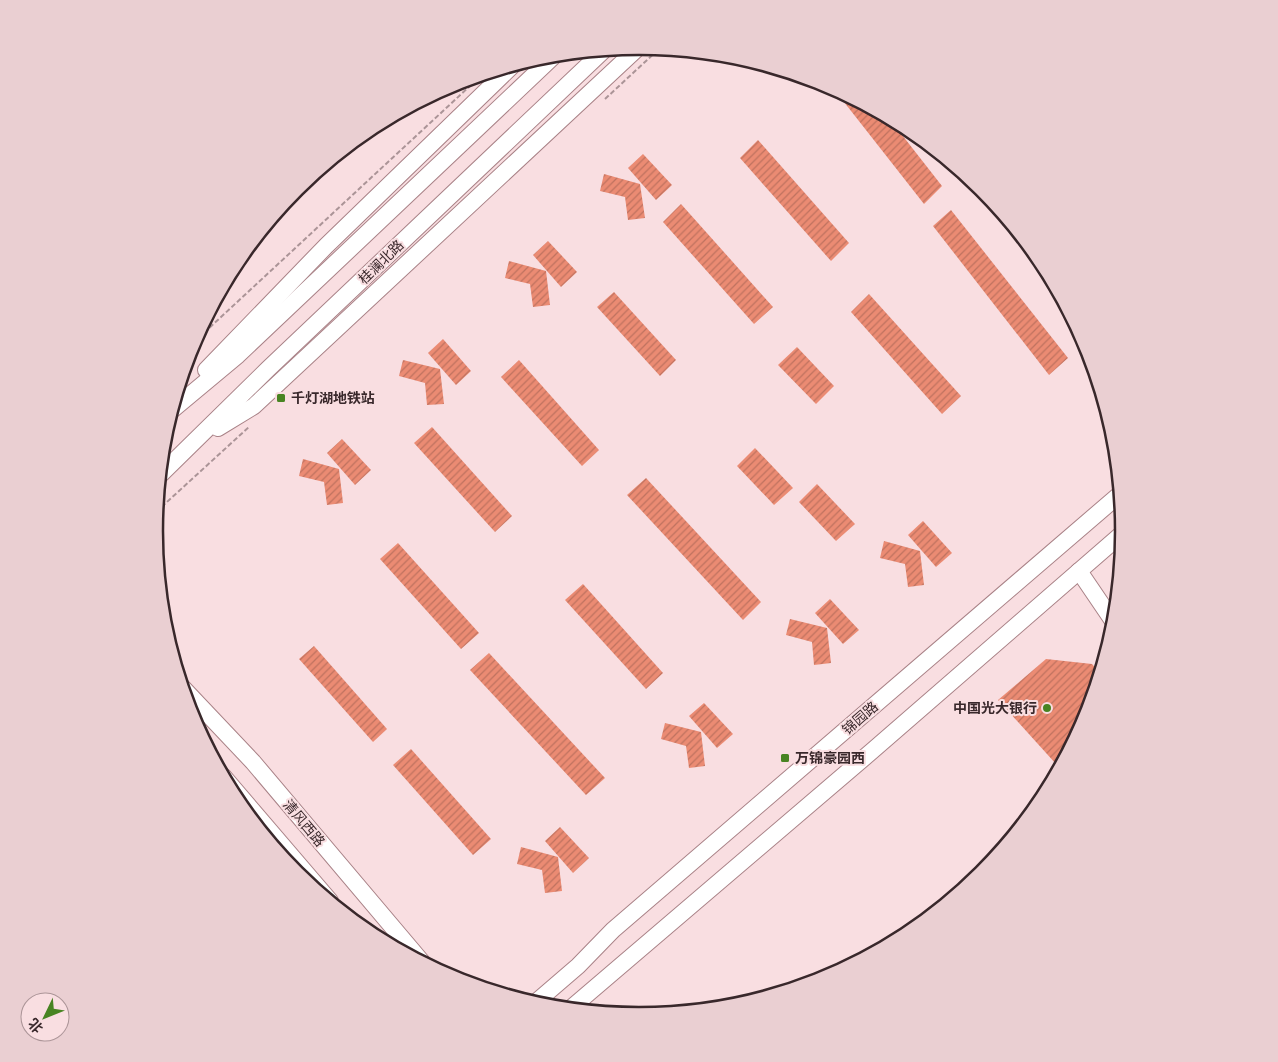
<svg xmlns="http://www.w3.org/2000/svg" width="1278" height="1062" viewBox="0 0 1278 1062" font-family="'Roboto Condensed','Noto Sans SC',sans-serif">
	<style>
		.building { fill: url(#building-hatch) }
		.lines { fill: none; stroke-linecap: round; stroke-linejoin: round }
		.secondary-casing { stroke: #a98287; stroke-width: 18 }
		.path { stroke: #ab9497; stroke-width: 2; stroke-dasharray: 5 2.5; stroke-linecap: butt }
		.secondary { stroke: #fff; stroke-width: 16 }
		.poi-dot { fill: #488422; stroke: #f9dee1; stroke-width: 2 }
		.labels { text-anchor: middle; stroke-width: 4; stroke-linejoin: round; paint-order: stroke }
		.street-label { font-size: 14px; fill: #39282b; stroke: #f9dee1 }
		.poi-label { font-size: 14px; font-weight: bold; fill: #39282b; stroke: #f9dee1; text-anchor: start }
		.rim { fill: none; stroke: #39282b; stroke-width: 2.5 }
	</style>
	<defs>
		<pattern id="building-hatch" width="6" height="6" patternUnits="userSpaceOnUse" patternTransform="scale(1.25)"><rect width="6" height="6" fill="#eb8b73"/><path d="M-1 1l2-2M0 6l6-6M5 7l2-2" fill="none" stroke="#bf725f"/></pattern>
	</defs>
	<rect width="100%" height="100%" fill="#f9dee1"/>
	<!-- building -->
	<g class="building">
		<path d="M833 88 888 117 942 186 924 204Z"/>
		<path d="M758 140 849 243 831 261 740 158Z"/>
		<path d="M643 154 672 185 656 200 628 168Z"/>
		<path d="M604 174 640 184 645 218 628 220 625 197 600 191Z"/>
		<path d="M681 204 773 307 754 324 663 222Z"/>
		<path d="M951 210 1068 358 1049 375 933 226Z"/>
		<path d="M548 241 577 272 561 287 533 255Z"/>
		<path d="M509 261 546 271 550 305 533 307 530 284 505 278Z"/>
		<path d="M614 292 676 360 660 376 597 307Z"/>
		<path d="M869 294 961 396 942 414 851 312Z"/>
		<path d="M443 339 471 371 456 385 428 353Z"/>
		<path d="M797 347 834 386 816 404 778 365Z"/>
		<path d="M403 360 440 369 444 404 427 405 425 383 399 376Z"/>
		<path d="M519 360 599 450 582 466 501 377Z"/>
		<path d="M432 427 512 516 495 532 414 443Z"/>
		<path d="M342 439 371 470 355 485 327 453Z"/>
		<path d="M755 448 793 488 774 505 737 466Z"/>
		<path d="M303 459 339 469 343 503 327 505 324 482 299 476Z"/>
		<path d="M646 478 761 602 743 620 627 495Z"/>
		<path d="M817 484 855 524 836 541 799 502Z"/>
		<path d="M923 521 952 553 936 567 908 535Z"/>
		<path d="M884 541 920 551 924 585 908 587 905 564 880 558Z"/>
		<path d="M398 543 479 633 461 649 380 559Z"/>
		<path d="M583 584 663 673 646 689 565 600Z"/>
		<path d="M830 599 859 630 843 644 815 613Z"/>
		<path d="M790 619 827 628 831 663 814 665 812 642 786 635Z"/>
		<path d="M314 646 387 729 373 742 299 659Z"/>
		<path d="M489 653 605 778 586 795 470 670Z"/>
		<path d="M1046 659 1092 664 1100 673 1087 717 1067 754 1056 764 998 700Z"/>
		<path d="M704 703 733 734 717 748 689 716Z"/>
		<path d="M665 723 701 732 705 766 689 768 686 746 661 739Z"/>
		<path d="M411 749 491 839 473 855 393 765Z"/>
		<path d="M560 827 589 858 573 873 545 841Z"/>
		<path d="M521 847 558 857 562 891 545 893 542 870 517 864Z"/>
	</g>
	<g class="lines">
		<!-- secondary casing -->
		<g class="secondary-casing">
			<g id="secondary">
				<path d="M206 370 326 246 513 65"/>
				<path d="M172 410 238 355 556 54"/>
				<path d="M218 428 254 406 640 46"/>
				<path d="M160 475 268 369 604 50"/>
				<path d="M1079 571 1115 624"/>
				<path d="M182 687 253 762 422 962"/>
				<path d="M223 776 330 901"/>
				<path d="M535 1003 578 966 613 930 1120 494"/>
				<path d="M570 1009 872 751 1124 532"/>
			</g>
		</g>
		<!-- path -->
		<g class="path">
			<path d="M605 99 660 48"/>
			<path d="M193 343 471 85"/>
			<path d="M156 512 250 426"/>
		</g>
		<!-- secondary -->
		<use href="#secondary" class="secondary"/>
	</g>
	<!-- markers -->
	<g class="poi-dot">
		<rect x="276" y="393" width="10" height="10" rx="2.5"/>
		<circle cx="1047" cy="708" r="5"/>
		<rect x="780" y="753" width="10" height="10" rx="2.5"/>
	</g>
	<g class="labels">
		<!-- street labels -->
		<g class="street-label">
			<text transform="translate(381 262) rotate(-44)" y="5">桂澜北路</text>
			<text transform="translate(860 718) rotate(-41)" y="5">锦园路</text>
			<text transform="translate(304 823) rotate(50)" y="5">清风西路</text>
		</g>
		<!-- poi labels -->
		<g class="poi-label">
			<text x="291" y="403">千灯湖地铁站</text>
			<text x="1037" y="713" text-anchor="end">中国光大银行</text>
			<text x="795" y="763">万锦豪园西</text>
		</g>
	</g>
	<!-- crop -->
	<path d="M0 0H1278V1062H0ZM163 531a476 476 0 1 1 952 0a476 476 0 1 1-952 0Z" fill="#eacfd2" fill-rule="evenodd"/>
	<path class="rim" d="M163 531a476 476 0 1 1 952 0a476 476 0 1 1-952 0Z"/>
	<!-- north arrow -->
	<g transform="translate(45 1017) rotate(227)"><circle r="24" fill="#f9dee1" stroke="#ac9598"/>
	<path d="M0-4L9 19L0 12L-9 19Z" fill="#488422"/>
	<text y="-8" font-size="14" font-weight="bold" text-anchor="middle" fill="#39282b">北</text>
	</g>
</svg>
